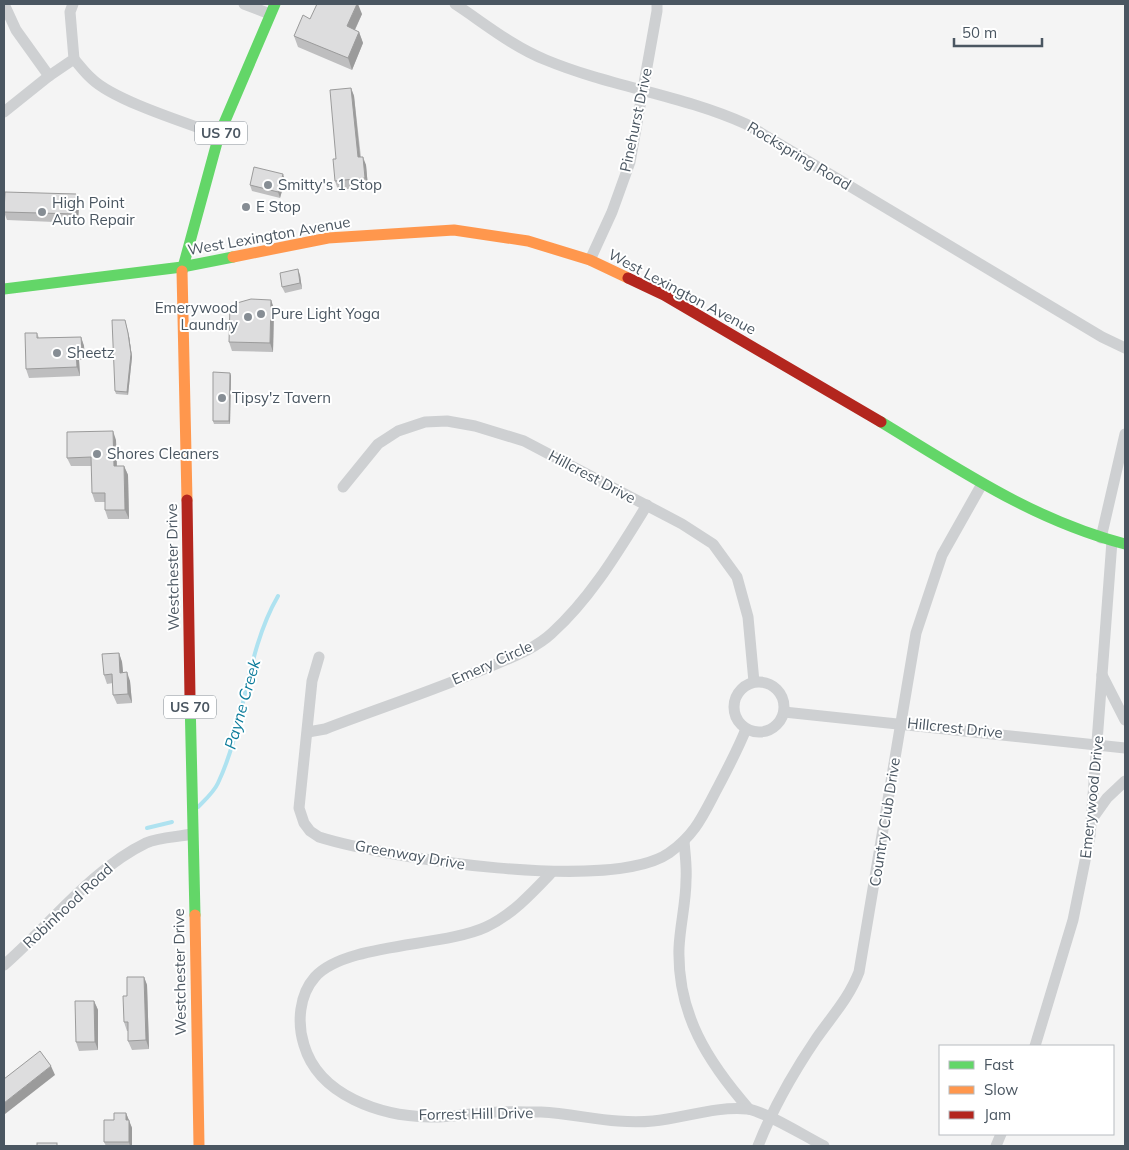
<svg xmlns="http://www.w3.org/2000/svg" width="1129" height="1150" viewBox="0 0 1129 1150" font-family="Mulish,sans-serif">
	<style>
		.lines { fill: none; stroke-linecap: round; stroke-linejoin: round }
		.stream { stroke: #aee2f0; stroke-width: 4 }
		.street { stroke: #ced0d2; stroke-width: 11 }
		.fast { stroke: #63d668; stroke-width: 11 }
		.slow { stroke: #ff974d; stroke-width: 11 }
		.jam { stroke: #b3261e; stroke-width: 11 }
		.wall { fill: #bebebf }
		.shaded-wall { fill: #9b9b9b }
		.building { fill: #ddddde; stroke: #9b9b9b }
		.poi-dot { fill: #868d94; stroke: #fff; stroke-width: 2 }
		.labels { text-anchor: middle; stroke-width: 4; stroke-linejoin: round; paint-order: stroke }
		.shield { fill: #fff; stroke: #808990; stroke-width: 1 }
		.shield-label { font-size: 14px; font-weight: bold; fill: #4a5661 }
		.street-label { font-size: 15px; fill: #4a5661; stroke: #fff }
		.poi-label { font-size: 15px; fill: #4a5661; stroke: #fff; text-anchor: start }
		.water-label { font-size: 16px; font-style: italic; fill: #0c7c9b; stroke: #fff }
	</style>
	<rect width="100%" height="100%" fill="#f4f4f4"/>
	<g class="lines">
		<!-- stream -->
		<g class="stream">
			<path d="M198 807C205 800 214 792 218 783 246 724 245 653 278 596"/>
			<path d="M147 828 172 822"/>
		</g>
		<!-- street -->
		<g class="street">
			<path d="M4 4 16 30 49 76"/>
			<path d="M244 4 270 14"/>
			<path d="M455 4C484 23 513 47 546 60 611 87 682 95 746 124L1102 337 1125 348"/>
			<path d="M74 59C80 66 85 73 92 79 115 101 187 123 219 135"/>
			<path d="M4 112 49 76 74 59 70 12 73 4"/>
			<path d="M590 260 612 212 630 162 657 11V4"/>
			<path d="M343 487 378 444 398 431 425 422 447 421 475 426 524 441 682 524 713 544 737 577 748 617 754 682"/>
			<path d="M1101 538 1125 434"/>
			<path d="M319 657 312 681 299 808 304 823 310 831 319 837C386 858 611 893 669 853 696 834 703 815 718 787 728 768 738 749 746 729"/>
			<path d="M1102 675 1125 720"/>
			<circle cx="759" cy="707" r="25"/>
			<path d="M784 712 1125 748"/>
			<path d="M308 732 325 729C380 708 435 690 489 667 510 658 535 649 552 633 591 598 619 550 647 505"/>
			<path d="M1092 819 1107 798 1125 781"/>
			<path d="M684 841C685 854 687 867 686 880 686 903 680 925 679 948 677 1014 708 1062 749 1109"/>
			<path d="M552 872C533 892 512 915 486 927 443 947 345 943 315 977 299 995 297 1023 304 1045 319 1096 381 1116 429 1117 447 1118 464 1114 483 1113 502 1111 522 1112 541 1112 579 1114 615 1125 653 1121 684 1118 716 1106 747 1109 765 1111 806 1137 824 1146"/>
			<path d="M4 965C49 926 92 869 146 843 159 837 178 837 192 834"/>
			<path d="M1035 1046 1073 920 1090 836 1112 541"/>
			<path d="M758 1146C773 1108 793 1073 816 1039 832 1016 849 998 859 972L916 633 942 555 982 484"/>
			<path d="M996 1146 1001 1134"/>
		</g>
		<!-- fast -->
		<g class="fast">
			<path d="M182 271 219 135 275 4"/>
			<path d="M4 289 182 267 233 257"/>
			<path d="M881 422C962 471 1033 520 1125 544"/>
			<path d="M190 698 195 915"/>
		</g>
		<!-- slow -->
		<g class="slow">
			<path d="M233 257 328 238 454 230 528 241 590 260 628 278"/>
			<path d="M182 271 187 500"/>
			<path d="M195 915 199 1146"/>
		</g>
		<!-- jam -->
		<g class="jam">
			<path d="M628 278 664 295 881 422"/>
			<path d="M187 500 190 698"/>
		</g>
	</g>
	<!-- wall -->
	<g class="wall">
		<path d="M362 14 355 30 359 32 363 43 352 70 298 47 294 36 310 19Z"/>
		<path d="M351 88 354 96 361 157 366 165 368 187 338 190 335 181 336 159Z"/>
		<path d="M285 180 280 198 252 191 250 185Z"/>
		<path d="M76 194 79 203 78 223 7 220 4 212Z"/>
		<path d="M300 275 302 289 285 293 282 287Z"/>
		<path d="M271 300 274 309 273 352 232 351 229 342Z"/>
		<path d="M37 333 39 338 81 337 84 346 85 360H79L80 376 29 378 26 369Z"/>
		<path d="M129 336 132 357 128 395 116 394 115 391Z"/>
		<path d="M230 373 231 376 230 424H214L213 421Z"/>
		<path d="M116 440 117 466H124L128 475 129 519H108L105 510V502H95L92 493V466H71L67 458Z"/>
		<path d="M119 653 122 662 123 672 130 681 132 703 117 704 113 695V683L107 684 104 675Z"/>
		<path d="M144 977 147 985 149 1049 132 1050 128 1041V1031H127L124 1022 127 996Z"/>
		<path d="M94 1001 98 1010V1050L79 1051 76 1042Z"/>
		<path d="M126 1113 132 1128V1146H106L104 1142 114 1120Z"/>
	</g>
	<!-- shaded-wall -->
	<g class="shaded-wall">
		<path d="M357 4H358L362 14 351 38 347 26Z"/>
		<path d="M359 32 363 43 352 70 348 58Z"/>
		<path d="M351 88 354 96 361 166 358 157Z"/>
		<path d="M363 157 366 165 368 187 365 178Z"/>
		<path d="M283 174 285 180 280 198 278 192Z"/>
		<path d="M76 194 79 203 78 223 75 214Z"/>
		<path d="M298 269 300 275 302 289 300 283Z"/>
		<path d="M271 300 274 309 273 352 270 343Z"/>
		<path d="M125 320 129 336 132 357 128 395 127 392Z"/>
		<path d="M81 337 84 346 85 360 82 351Z"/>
		<path d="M76 351 79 360 80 376 77 367Z"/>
		<path d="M230 373 231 376 230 424 229 421Z"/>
		<path d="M113 431 116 440 117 475 114 466Z"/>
		<path d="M124 466 128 475 129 519 125 510Z"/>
		<path d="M119 653 122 662 124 682 120 673Z"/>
		<path d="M127 672 130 681 132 703 128 694Z"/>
		<path d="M144 977 147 985 149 1049 146 1040Z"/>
		<path d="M94 1001 98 1010V1050L95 1042Z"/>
		<path d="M51 1066 55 1075 5 1114 4 1112V1103Z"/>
		<path d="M126 1113 132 1128V1146H130L129 1142 126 1120Z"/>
	</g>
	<!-- building -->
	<g class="building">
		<path d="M317 4H357L347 26 359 32 348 58 294 36 303 15 310 19Z"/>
		<path d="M351 88 358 157H363L365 178 335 181 333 159H336L330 90Z"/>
		<path d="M254 167 283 174 278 192 250 185Z"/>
		<path d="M5 192 76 194 75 214 4 212Z"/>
		<path d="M298 269 300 283 282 287 280 273Z"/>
		<path d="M251 299 271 300 270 343 229 342 230 305Z"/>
		<path d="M112 320H125L128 333 131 354 127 392 115 391Z"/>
		<path d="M25 333H37V338L81 337 82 351H76L77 367 26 369Z"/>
		<path d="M213 372 230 373 229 421H213Z"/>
		<path d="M113 431 114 466H124L125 510H105V493H92L91 457 67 458V432Z"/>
		<path d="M119 653 120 673 127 672 128 694 113 695 112 674 104 675 102 654Z"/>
		<path d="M127 977H144L146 1040 128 1041V1022H124L123 996H127Z"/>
		<path d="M75 1001H94L95 1042H76Z"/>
		<path d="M40 1051 51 1066 4 1103V1079Z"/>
		<path d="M114 1113H126V1120H129V1142H104V1120H114Z"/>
		<rect x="37" y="1143" width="20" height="3"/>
	</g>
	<!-- markers -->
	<g class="poi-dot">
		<circle cx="268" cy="185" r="5"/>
		<circle cx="246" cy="207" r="5"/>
		<circle cx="42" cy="212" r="5"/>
		<circle cx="261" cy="314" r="5"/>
		<circle cx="248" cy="317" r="5"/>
		<circle cx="57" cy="353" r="5"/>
		<circle cx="222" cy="398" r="5"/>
		<circle cx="97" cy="454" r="5"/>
	</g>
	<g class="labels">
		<!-- shield labels -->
		<g class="shield">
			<rect x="195" y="121.5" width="52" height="23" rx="4"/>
			<rect x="164" y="695.5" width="52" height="23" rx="4"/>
		</g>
		<g class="shield-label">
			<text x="221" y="138">US 70</text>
			<text x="190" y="712">US 70</text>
		</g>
		<!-- street labels -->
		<g class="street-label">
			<text transform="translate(636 120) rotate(-78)" y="5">Pinehurst Drive</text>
			<text transform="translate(799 156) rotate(31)" y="5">Rockspring Road</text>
			<text transform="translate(269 236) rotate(-10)" y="5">West Lexington Avenue</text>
			<text transform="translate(682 292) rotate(28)" y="5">West Lexington Avenue</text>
			<text transform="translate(592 477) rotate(28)" y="5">Hillcrest Drive</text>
			<text transform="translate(173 567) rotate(-91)" y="5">Westchester Drive</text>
			<text transform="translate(492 663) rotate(-24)" y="5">Emery Circle</text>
			<text transform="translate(955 728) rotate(6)" y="5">Hillcrest Drive</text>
			<text transform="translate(1092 797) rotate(-84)" y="5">Emerywood Drive</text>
			<text transform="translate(885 822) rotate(-81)" y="5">Country Club Drive</text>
			<text transform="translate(410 855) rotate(10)" y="5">Greenway Drive</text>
			<text transform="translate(68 906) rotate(-43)" y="5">Robinhood Road</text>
			<text transform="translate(180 972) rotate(-91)" y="5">Westchester Drive</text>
			<text transform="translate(476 1114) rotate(-1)" y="5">Forrest Hill Drive</text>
		</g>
		<!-- poi labels -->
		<g class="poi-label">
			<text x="278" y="190">Smitty's 1 Stop</text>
			<text x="52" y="208">High Point<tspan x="52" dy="17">Auto Repair</tspan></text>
			<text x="256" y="212">E Stop</text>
			<text x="238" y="313" text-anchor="end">Emerywood<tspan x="238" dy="17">Laundry</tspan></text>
			<text x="271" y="319">Pure Light Yoga</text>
			<text x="67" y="358">Sheetz</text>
			<text x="232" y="403">Tipsy'z Tavern</text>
			<text x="107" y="459">Shores Cleaners</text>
		</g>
		<!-- water labels -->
		<g class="water-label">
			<text transform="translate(242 704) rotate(-74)" y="6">Payne Creek</text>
		</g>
	</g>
	<!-- border -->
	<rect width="1129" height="1150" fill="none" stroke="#4a5661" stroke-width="10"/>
	<!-- legend -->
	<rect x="939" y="1045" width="175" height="90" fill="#ffffff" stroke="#b7bbc0"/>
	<rect x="949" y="1061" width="25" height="8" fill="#63d668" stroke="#b7bbc0"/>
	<text x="984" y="1070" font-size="15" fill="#4a5661">Fast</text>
	<rect x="949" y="1086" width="25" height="8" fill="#ff974d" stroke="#b7bbc0"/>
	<text x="984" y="1095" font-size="15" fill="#4a5661">Slow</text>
	<rect x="949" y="1111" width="25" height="8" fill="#b3261e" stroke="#b7bbc0"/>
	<text x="984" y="1120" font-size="15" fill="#4a5661">Jam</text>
	<!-- scale -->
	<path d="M954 38v8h88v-8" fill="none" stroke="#4a5661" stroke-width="2.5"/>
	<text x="962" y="38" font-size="15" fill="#4a5661" stroke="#ffffff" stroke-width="4" paint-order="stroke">50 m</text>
</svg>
